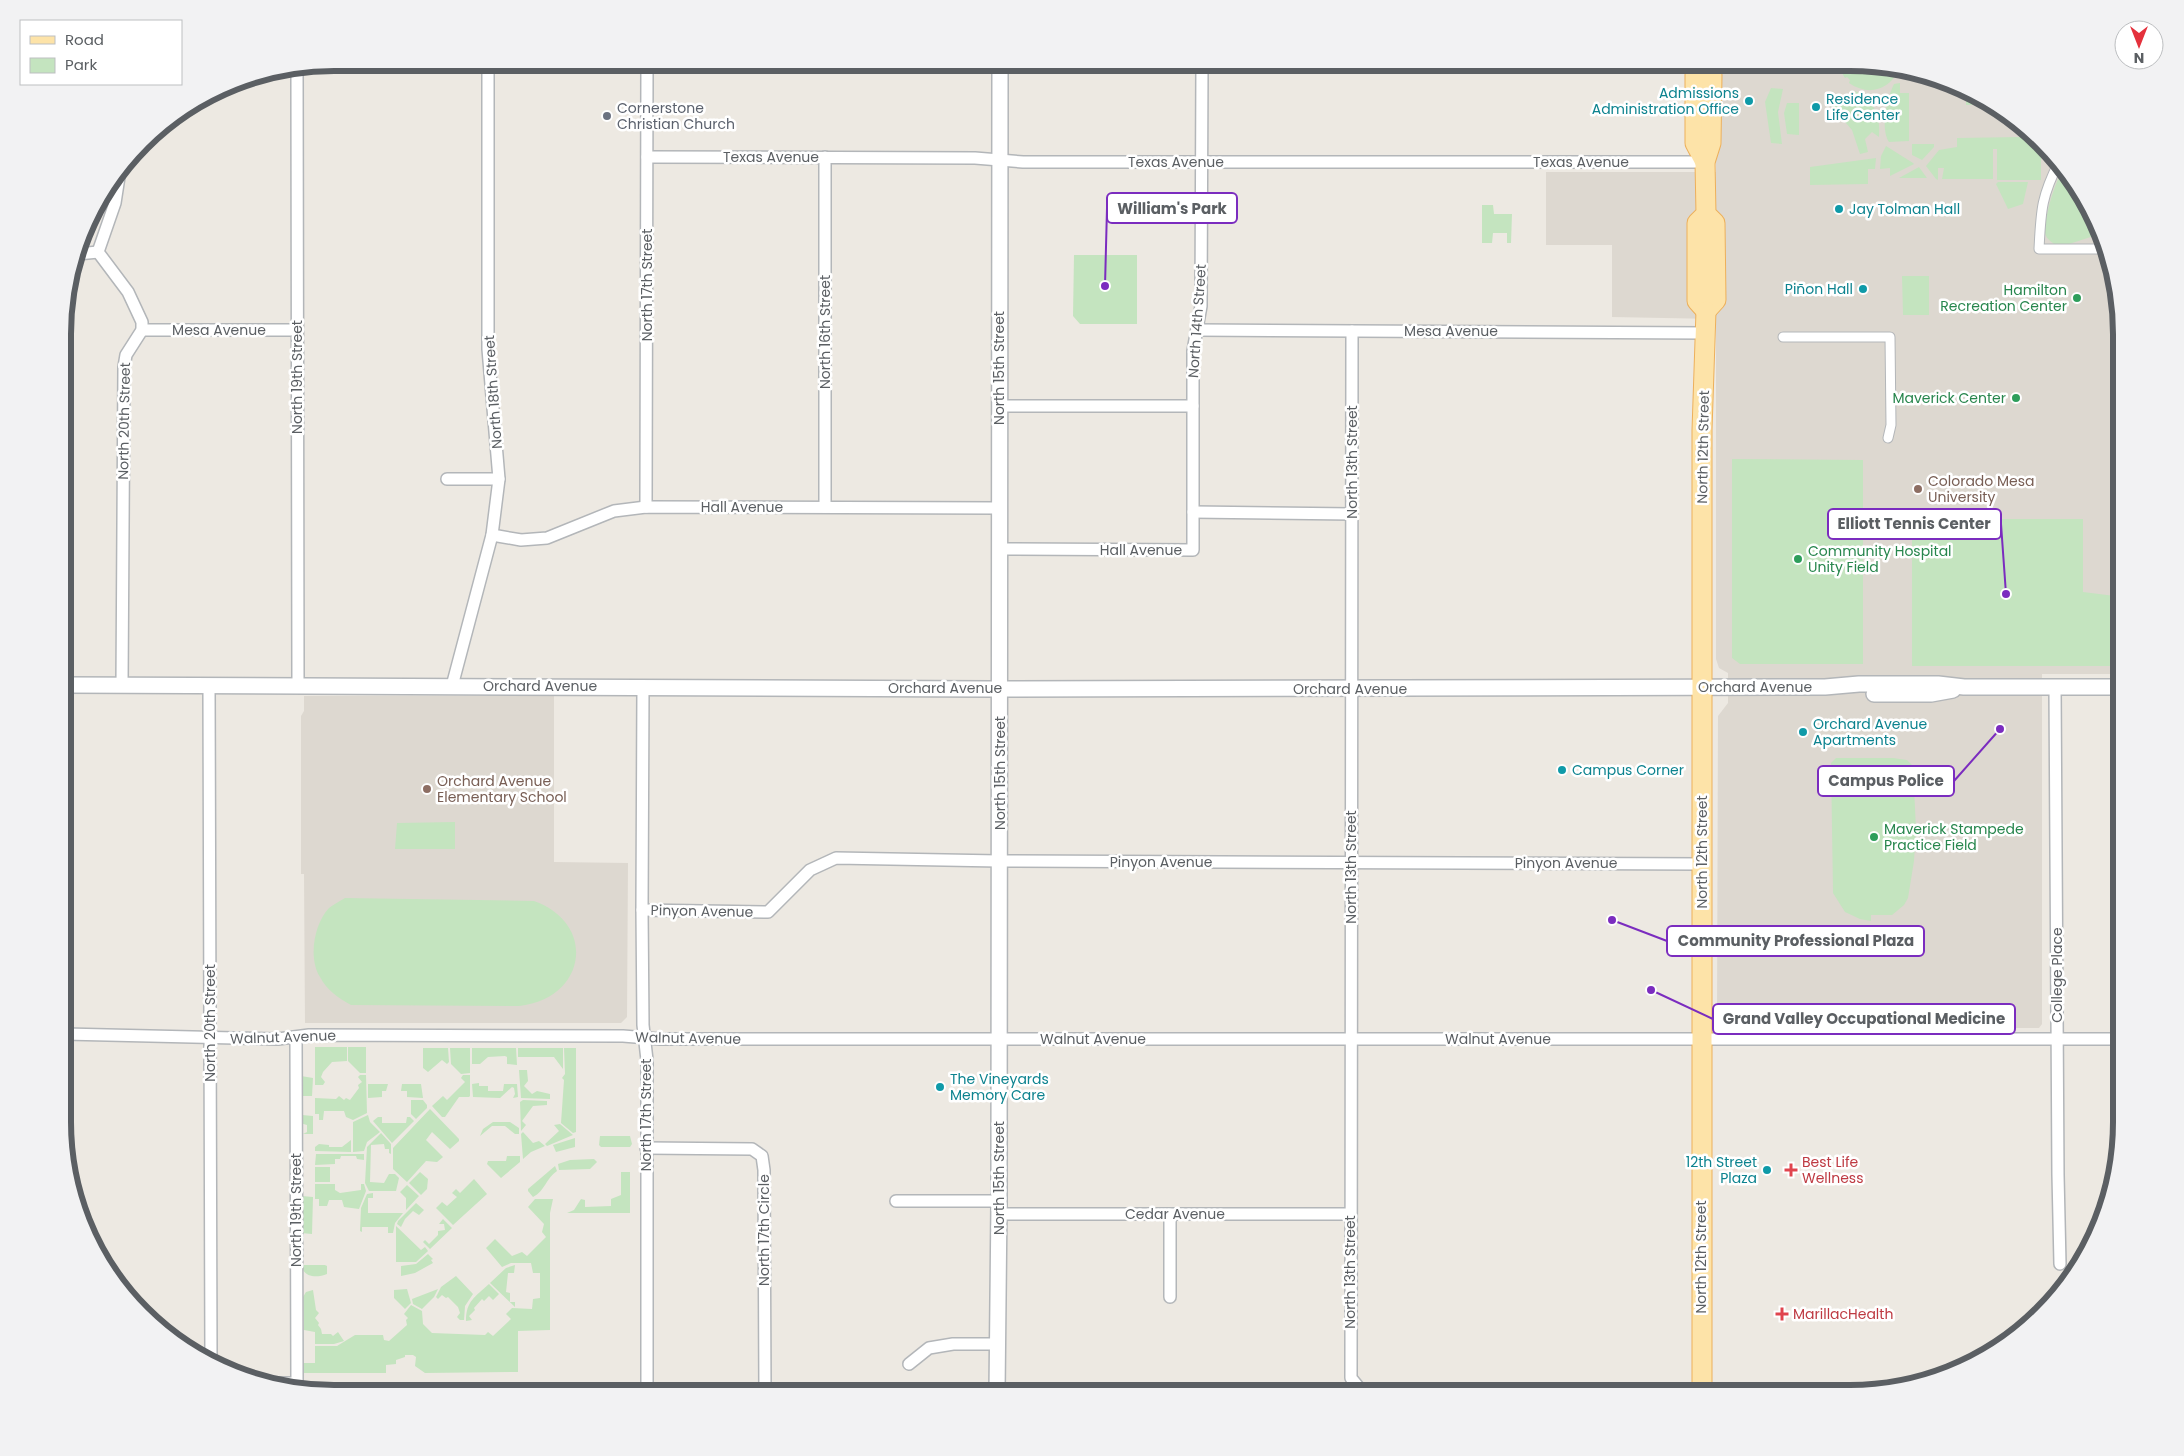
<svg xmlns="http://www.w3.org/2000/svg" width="2184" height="1456" viewBox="0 0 2184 1456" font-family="Poppins,sans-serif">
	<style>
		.education { fill: #ddd8d0 }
		.green { fill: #c4e4bf }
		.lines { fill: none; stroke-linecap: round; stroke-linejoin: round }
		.pedestrian-casing { stroke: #b3b6b9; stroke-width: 11 }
		.minor-casing { stroke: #b3b6b9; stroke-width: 14 }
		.tertiary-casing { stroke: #b3b6b9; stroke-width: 18 }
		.primary-casing { stroke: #edb05b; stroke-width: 21 }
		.pedestrian { stroke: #fff; stroke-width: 9 }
		.minor { stroke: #fff; stroke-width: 11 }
		.tertiary { stroke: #fff; stroke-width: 15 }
		.primary { stroke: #fde3a8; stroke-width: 19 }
		.culture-dot { fill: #0f9aa8; stroke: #fff; stroke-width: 2 }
		.worship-dot { fill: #6b7280; stroke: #fff; stroke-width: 2 }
		.leisure-dot { fill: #2e9e5b; stroke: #fff; stroke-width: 2 }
		.education-dot { fill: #8d6e63; stroke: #fff; stroke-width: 2 }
		.health-dot { fill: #e0444e; stroke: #fff; stroke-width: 2 }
		.labels { text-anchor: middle; stroke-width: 5; stroke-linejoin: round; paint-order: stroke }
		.culture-label { font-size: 14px; fill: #0d838f; stroke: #fff; text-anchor: start }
		.worship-label { font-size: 14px; fill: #5b616d; stroke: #fff; text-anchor: start }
		.street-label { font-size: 14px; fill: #5b5f63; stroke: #fff }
		.leisure-label { font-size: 14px; fill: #27864d; stroke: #fff; text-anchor: end }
		.education-label { font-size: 14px; fill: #785e54; stroke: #fff; text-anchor: start }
		.health-label { font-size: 14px; fill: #be3a42; stroke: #fff; text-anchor: start }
		.rim { fill: none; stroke: #5b5f63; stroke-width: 6 }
		.leader { fill: none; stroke: #7b2cbf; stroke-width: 2 }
		.callout-dot { fill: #7b2cbf; stroke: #fff; stroke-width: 2 }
		.callout { fill: #fff; stroke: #7b2cbf; stroke-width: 2 }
		.callout-label { font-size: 15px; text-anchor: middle; font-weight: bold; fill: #5b5f63 }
	</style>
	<rect width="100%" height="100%" fill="#ede9e2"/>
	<!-- education -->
	<g class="education">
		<path d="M1716 63H1850L1937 77 2001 108 2054 155 2085 198 2112 263 2121 316V674H2042V1024L2039 1028H1723L1717 1022 1718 716 1728 703V673L1719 668 1716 659V319L1612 317V245H1546V172H1716Z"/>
		<path d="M304 696H554V862L628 863 627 1017 621 1023H305L304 874H301V716L304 711Z"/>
	</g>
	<!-- green -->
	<g class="green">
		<path d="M1836 63H1850L1899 70C1888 91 1868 96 1849 83L1850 80 1847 77 1845 78Z"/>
		<path d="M1900 83V93H1909V141L1889 142C1880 128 1887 98 1894 84Z"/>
		<path d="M1956 86 1992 104 1966 105V95H1956Z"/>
		<path d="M1771 88 1783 89 1778 112 1782 144 1771 143 1765 102Z"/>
		<path d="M1855 91C1874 100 1881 116 1879 137L1872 132 1865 139 1868 152 1860 154 1852 130 1833 108 1832 104 1835 99 1844 100 1848 104 1856 101Z"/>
		<path d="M1787 103H1799V135L1787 134 1784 113Z"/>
		<path d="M2030 134 2048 149H2041V180H1997V149H1993V179H1942L1944 168H1938V180L1936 179 1926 166 1939 150 1957 147V138L2021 137Z"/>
		<path d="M1912 144H1934V147L1922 160 1912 155Z"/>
		<path d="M1886 146 1913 163 1914 164 1890 176V168L1880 169 1881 156Z"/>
		<path d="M1876 158 1875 169H1868V184L1810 185V167Z"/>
		<path d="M1919 167 1927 178H1899Z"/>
		<path d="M2064 169 2085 198 2100 234 2069 244H2054C2050 241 2046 238 2045 233 2044 218 2055 180 2064 169Z"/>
		<path d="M1998 182H2028L2023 204 2008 209 1996 184Z"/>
		<path d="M1482 205H1493L1494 214H1512L1511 243H1507V233H1493L1492 243H1482Z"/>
		<path d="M1074 255H1137V324H1080L1073 316Z"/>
		<path d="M1902 276H1929V315H1903Z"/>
		<path d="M1732 459 1863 460V664H1740L1732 658Z"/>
		<path d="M1912 519H2083V592L2115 596V666H1912Z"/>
		<path d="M1836 758H1893L1907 760 1913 766 1916 829 1914 861 1908 898 1904 905 1892 915H1871V921L1860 919 1845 912 1833 893 1831 763Z"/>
		<path d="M455 822V849H395L397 823Z"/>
		<path d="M345 898 534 901C598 924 586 999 519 1006L351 1005C338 998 327 990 320 977 308 958 314 924 329 908 334 904 340 901 345 898Z"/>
		<path d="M315 1047H347V1061L332 1062 323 1072 321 1077 325 1082 323 1085H315Z"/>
		<path d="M348 1047H366V1073H360L348 1061Z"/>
		<path d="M423 1048H448L449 1062 447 1064 442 1060 428 1072 423 1068Z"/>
		<path d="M450 1048H470V1073L461 1074 451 1064Z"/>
		<path d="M472 1048H516L517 1065 507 1064V1057L505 1056 488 1057 480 1064H472Z"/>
		<path d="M518 1048H563V1069L554 1057H518Z"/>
		<path d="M564 1048H576V1132L573 1133 561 1123 564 1080 562 1078 565 1074Z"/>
		<path d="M519 1070H527L528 1081 524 1086 532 1094 537 1091 550 1094V1099L521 1098Z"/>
		<path d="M360 1075H366L367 1113 353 1120 346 1117 344 1111H324L323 1120H319V1114H315V1098L336 1099 339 1096 344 1100 346 1098 350 1100 359 1088 358 1085 362 1082 358 1077Z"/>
		<path d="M463 1075H470V1096L469 1097H459L445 1117H442L432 1106 443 1096 447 1100 465 1082 461 1078Z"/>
		<path d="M301 1076 313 1078 312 1096H302Z"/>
		<path d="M479 1083V1086H488V1091H503L504 1084H517L518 1097 513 1098 515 1094 514 1088 512 1087 500 1098 473 1097 472 1084Z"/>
		<path d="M368 1084H388L386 1091H382V1097L368 1098Z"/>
		<path d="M402 1084H421L423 1098 407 1097V1091H401Z"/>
		<path d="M411 1100H423L427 1105V1108L416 1119 411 1114Z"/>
		<path d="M523 1100 547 1101V1105L533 1106 522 1121 526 1125 521 1131 520 1102Z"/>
		<path d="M430 1109 459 1139V1141L450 1149 432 1132 426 1140 443 1157 437 1162 426 1161 407 1182 393 1169V1148Z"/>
		<path d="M302 1115 313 1116V1134H303L307 1132V1125L300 1123Z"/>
		<path d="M368 1115 370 1122 380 1132 367 1142 364 1151 353 1152V1122Z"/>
		<path d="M378 1117H382V1123H406L407 1117H410L414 1121 392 1143 373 1121Z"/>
		<path d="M493 1122H510L519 1128V1134H515L505 1126H492L480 1136 483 1129Z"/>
		<path d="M560 1124 573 1135 547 1146 545 1144 559 1131 554 1125Z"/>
		<path d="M523 1132 533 1143 539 1141 545 1146 531 1152 523 1159 521 1134Z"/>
		<path d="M381 1133 391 1144V1154L389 1153V1149H385L384 1144 371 1145 370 1182 384 1183 389 1174H395L399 1178 396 1191H369L365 1183 367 1147Z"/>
		<path d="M600 1136H630L632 1144 630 1147H601L599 1145Z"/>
		<path d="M575 1138V1147L556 1152 553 1145Z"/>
		<path d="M351 1140V1152L315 1151V1147L319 1144 329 1145V1147H342Z"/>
		<path d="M316 1154H364V1160L357 1159 356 1156H341L340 1159H335V1164L315 1165Z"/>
		<path d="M507 1156H520V1162L501 1178 487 1164 488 1161H506Z"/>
		<path d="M594 1159 597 1162 590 1169 559 1170 558 1164 570 1160Z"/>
		<path d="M555 1166 557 1171C546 1178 545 1191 533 1197L528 1191V1189Z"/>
		<rect x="315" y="1167" width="15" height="15"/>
		<path d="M420 1172 428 1179 427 1189 421 1195 409 1183Z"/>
		<path d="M621 1172H630V1213H567L574 1210 581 1199 585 1200V1207L611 1206V1199L621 1195Z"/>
		<path d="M474 1179 487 1194 453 1225 436 1208 442 1202 447 1206 457 1197 452 1193 456 1189 460 1193Z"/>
		<path d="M315 1184H335V1190L340 1193 361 1190V1184H364L366 1191 359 1209 344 1207 342 1200H329L327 1206H319V1199H315Z"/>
		<path d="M407 1185 419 1196 406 1210V1198L400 1192Z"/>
		<path d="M373 1193V1198H368V1213H403L395 1223 393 1233H388V1227H362V1232L360 1231 361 1208 367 1194Z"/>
		<path d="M302 1196 313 1197 312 1234 301 1233Z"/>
		<path d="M535 1199H553L550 1213V1330L518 1331V1372L425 1373 415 1366 416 1357 413 1355H405V1357L396 1360V1364L386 1365V1373H301V1363H315V1346H337L355 1335H383L384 1340 389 1341 407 1325 406 1320 408 1318 404 1314 411 1305 422 1311 423 1324 432 1333 485 1335 488 1332 493 1336 511 1319 506 1314 512 1308 532 1309 533 1299 540 1298V1273H533L531 1263H511L502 1267 486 1248 495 1239 512 1256 522 1252 527 1256 546 1237 542 1232 544 1224 528 1207Z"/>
		<path d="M416 1203 424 1210 419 1215 413 1211 405 1219 401 1227 397 1224 398 1221Z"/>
		<path d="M443 1219 452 1228 430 1249 423 1242 425 1240 429 1244 438 1235V1231L445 1230 444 1224H439Z"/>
		<path d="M396 1226 421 1250 425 1247 428 1251 416 1262H396Z"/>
		<path d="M428 1254 433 1259 431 1260 433 1263 415 1273 401 1276V1266L416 1264Z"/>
		<path d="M301 1265H325L327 1266V1274C317 1278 304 1278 301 1265Z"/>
		<path d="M515 1265 514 1273H508L506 1292 510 1293V1302H515V1307L490 1283 506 1268Z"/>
		<path d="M456 1276 473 1294 465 1306 464 1320H460L457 1317 460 1313 458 1307 448 1297 446 1298 442 1295 438 1299 436 1297 441 1287Z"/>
		<path d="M489 1284 499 1294 493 1300 489 1296 484 1301 482 1299 474 1308 475 1310 469 1316 472 1320 466 1321C466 1301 475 1297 489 1284Z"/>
		<path d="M407 1289 411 1303 405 1309 394 1298V1290Z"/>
		<path d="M438 1289 434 1297 422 1309 413 1304 412 1299Z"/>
		<path d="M313 1290 316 1310 319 1313 315 1318 319 1323 318 1325 321 1329 322 1334H331L333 1336 338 1332 344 1341 334 1344H315V1332L304 1330 303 1297 306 1292Z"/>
	</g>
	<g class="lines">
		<!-- pedestrian casing -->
		<g class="pedestrian-casing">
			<g id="pedestrian">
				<path d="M2059 162C2041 197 2041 211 2039 249H2106"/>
				<path d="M1783 337H1890L1891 425 1888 438"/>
			</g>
		</g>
		<!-- minor casing -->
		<g class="minor-casing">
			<g id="minor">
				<path d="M297 70 298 685"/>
				<path d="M647 157 975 158 1023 162H1705"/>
				<path d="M825 157V507"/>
				<path d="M119 177 115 203 98 252 128 292 142 322V330L126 355 124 367 122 685"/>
				<path d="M78 254 98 252"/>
				<path d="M142 330H296"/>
				<path d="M1197 330 1705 333"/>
				<path d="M1352 331 1351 1378 1360 1389 1371 1392 1695 1393"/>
				<path d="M999 406H1193"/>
				<path d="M447 479H499"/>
				<path d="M646 507 647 63"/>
				<path d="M1193 512 1352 514"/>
				<path d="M492 535 521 540 547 538 614 511 646 507 999 508"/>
				<path d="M999 549 1193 550V351L1201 306 1202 63"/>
				<path d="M209 685 211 1361"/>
				<path d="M452 686 492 535 499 479 488 349V63"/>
				<path d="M643 687 642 910 643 1025 647 1060V1393"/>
				<path d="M2055 687 2058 1175 2060 1264"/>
				<path d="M642 910 768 912 810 870 836 858 999 861 1702 864"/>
				<path d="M65 1034 278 1039 309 1035 623 1036 660 1039H2121"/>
				<path d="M646 1148 752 1149 762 1156 764 1170 765 1393"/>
				<path d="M896 1201H999"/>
				<path d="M999 1214H1350"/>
				<path d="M1170 1297V1214"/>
				<path d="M909 1364 929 1348 953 1344H997"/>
				<path d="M271 1383H297L296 1037"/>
			</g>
		</g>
		<!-- tertiary casing -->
		<g class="tertiary-casing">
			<g id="tertiary">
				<path d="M65 685 989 689 1825 687 1859 684H1938L1964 687H2121"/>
				<path d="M1874 694H1931L1953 690"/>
				<path d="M997 1393 999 1204 1000 63"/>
			</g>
		</g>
		<!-- primary casing -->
		<g class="primary-casing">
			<g id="primary">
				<path d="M1699 63 1695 75V143L1705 162"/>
				<path d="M1706 214 1715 223 1716 300 1706 311 1697 301V223L1706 214 1705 162 1711 143 1712 75 1707 63"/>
				<path d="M1702 1393V430L1706 311"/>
			</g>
		</g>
		<!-- pedestrian -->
		<use href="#pedestrian" class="pedestrian"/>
		<!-- minor -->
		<use href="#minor" class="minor"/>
		<!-- tertiary -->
		<use href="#tertiary" class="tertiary"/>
		<!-- primary -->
		<use href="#primary" class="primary"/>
	</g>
	<!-- markers -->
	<g class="culture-dot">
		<circle cx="1749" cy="101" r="5"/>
		<circle cx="1816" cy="107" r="5"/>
		<circle cx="1839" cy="209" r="5"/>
		<circle cx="1863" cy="289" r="5"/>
		<circle cx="1803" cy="732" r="5"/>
		<circle cx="1562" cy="770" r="5"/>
		<circle cx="940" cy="1087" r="5"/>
		<circle cx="1767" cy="1170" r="5"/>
	</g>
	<circle class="worship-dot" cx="607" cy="116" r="5"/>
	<g class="leisure-dot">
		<circle cx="2077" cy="298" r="5"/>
		<circle cx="2016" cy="398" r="5"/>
		<circle cx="1798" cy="559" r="5"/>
		<circle cx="1874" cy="837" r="5"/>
	</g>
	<g class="education-dot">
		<circle cx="1918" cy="489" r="5"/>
		<circle cx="427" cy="789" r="5"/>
	</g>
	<g class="health-dot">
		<path d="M1788.5 1162.5h5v5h5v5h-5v5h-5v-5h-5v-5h5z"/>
		<path d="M1779.5 1306.5h5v5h5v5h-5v5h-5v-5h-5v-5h5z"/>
	</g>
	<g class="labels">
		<!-- culture labels -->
		<g class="culture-label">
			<text x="1739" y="98" text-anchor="end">Admissions<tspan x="1739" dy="16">Administration Office</tspan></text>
			<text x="1826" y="104">Residence<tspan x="1826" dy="16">Life Center</tspan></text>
			<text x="1849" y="214">Jay Tolman Hall</text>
			<text x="1853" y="294" text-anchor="end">Piñon Hall</text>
			<text x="1813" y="729">Orchard Avenue<tspan x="1813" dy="16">Apartments</tspan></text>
			<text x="1572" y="775">Campus Corner</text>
			<text x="950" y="1084">The Vineyards<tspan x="950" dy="16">Memory Care</tspan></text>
			<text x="1757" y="1167" text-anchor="end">12th Street<tspan x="1757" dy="16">Plaza</tspan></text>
		</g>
		<!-- worship labels -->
		<g class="worship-label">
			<text x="617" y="113">Cornerstone<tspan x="617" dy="16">Christian Church</tspan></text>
		</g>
		<!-- street labels -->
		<g class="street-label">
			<text x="771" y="162">Texas Avenue</text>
			<text x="1176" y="167">Texas Avenue</text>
			<text x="1581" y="167">Texas Avenue</text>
			<text transform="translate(647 285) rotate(-90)" y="5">North 17th Street</text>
			<text transform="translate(1197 321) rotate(-86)" y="5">North 14th Street</text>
			<text x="219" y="335">Mesa Avenue</text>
			<text x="1451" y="336">Mesa Avenue</text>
			<text transform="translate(825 332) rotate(-90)" y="5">North 16th Street</text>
			<text transform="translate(999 368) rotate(-90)" y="5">North 15th Street</text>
			<text transform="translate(297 377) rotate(-90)" y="5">North 19th Street</text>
			<text transform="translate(493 392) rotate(-94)" y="5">North 18th Street</text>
			<text transform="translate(124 421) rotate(-89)" y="5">North 20th Street</text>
			<text transform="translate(1703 447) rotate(-89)" y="5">North 12th Street</text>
			<text transform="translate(1352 462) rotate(-90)" y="5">North 13th Street</text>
			<text x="742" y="512">Hall Avenue</text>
			<text x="1141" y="555">Hall Avenue</text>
			<text x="540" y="691">Orchard Avenue</text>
			<text x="1755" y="692">Orchard Avenue</text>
			<text x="945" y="693">Orchard Avenue</text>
			<text x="1350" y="694">Orchard Avenue</text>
			<text transform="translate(1000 773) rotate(-90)" y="5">North 15th Street</text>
			<text transform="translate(1702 852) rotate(-90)" y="5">North 12th Street</text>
			<text x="1161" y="867">Pinyon Avenue</text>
			<text x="1566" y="868">Pinyon Avenue</text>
			<text transform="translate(1351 867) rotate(-90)" y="5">North 13th Street</text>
			<text transform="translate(702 911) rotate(1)" y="5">Pinyon Avenue</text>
			<text transform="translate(2057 975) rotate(-90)" y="5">College Place</text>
			<text transform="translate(210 1023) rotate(-90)" y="5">North 20th Street</text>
			<text transform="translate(283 1037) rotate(-2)" y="5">Walnut Avenue</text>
			<text transform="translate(688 1038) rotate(1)" y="5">Walnut Avenue</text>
			<text x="1093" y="1044">Walnut Avenue</text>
			<text x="1498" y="1044">Walnut Avenue</text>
			<text transform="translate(646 1115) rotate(-90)" y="5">North 17th Street</text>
			<text transform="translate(999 1178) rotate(-90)" y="5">North 15th Street</text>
			<text transform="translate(296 1210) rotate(-90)" y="5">North 19th Street</text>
			<text x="1175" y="1219">Cedar Avenue</text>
			<text transform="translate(764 1230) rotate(-90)" y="5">North 17th Circle</text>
			<text transform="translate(1701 1257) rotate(-90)" y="5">North 12th Street</text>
			<text transform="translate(1350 1272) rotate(-90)" y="5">North 13th Street</text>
		</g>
		<!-- leisure labels -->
		<g class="leisure-label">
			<text x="2067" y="295">Hamilton<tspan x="2067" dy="16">Recreation Center</tspan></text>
			<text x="2006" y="403">Maverick Center</text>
			<text x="1808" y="556" text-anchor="start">Community Hospital<tspan x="1808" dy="16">Unity Field</tspan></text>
			<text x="1884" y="834" text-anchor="start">Maverick Stampede<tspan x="1884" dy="16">Practice Field</tspan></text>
		</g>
		<!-- education labels -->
		<g class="education-label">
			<text x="1928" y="486">Colorado Mesa<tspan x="1928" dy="16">University</tspan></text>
			<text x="437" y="786">Orchard Avenue<tspan x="437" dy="16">Elementary School</tspan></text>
		</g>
		<!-- health labels -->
		<g class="health-label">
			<text x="1802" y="1167">Best Life<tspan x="1802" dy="16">Wellness</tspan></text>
			<text x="1793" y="1319">MarillacHealth</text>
		</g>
	</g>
	<!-- crop -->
	<path d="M0 0H2184V1456H0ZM334 71H1850A263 263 0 0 1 2113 334V1122A263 263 0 0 1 1850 1385H334A263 263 0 0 1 71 1122V334A263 263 0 0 1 334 71Z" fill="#f2f2f3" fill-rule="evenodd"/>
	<path class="rim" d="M334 71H1850A263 263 0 0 1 2113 334V1122A263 263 0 0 1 1850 1385H334A263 263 0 0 1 71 1122V334A263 263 0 0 1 334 71Z"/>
	<!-- callouts -->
	<path class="leader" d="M1105 286L1107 208M2006 594L2001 524M2000 729L1954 781M1612 920L1667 941M1651 990L1713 1019"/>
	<g class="callout-dot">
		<circle cx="1105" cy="286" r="5"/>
		<circle cx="2006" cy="594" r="5"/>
		<circle cx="2000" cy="729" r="5"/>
		<circle cx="1612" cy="920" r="5"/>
		<circle cx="1651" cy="990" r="5"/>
	</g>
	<g class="callout">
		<rect x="1107" y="193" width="130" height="30" rx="5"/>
		<rect x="1828" y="509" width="173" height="30" rx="5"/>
		<rect x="1818" y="766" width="136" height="30" rx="5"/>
		<rect x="1667" y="926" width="257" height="30" rx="5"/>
		<rect x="1713" y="1004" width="302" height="30" rx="5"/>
	</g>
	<g class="callout-label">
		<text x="1172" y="214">William's Park</text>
		<text x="1914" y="529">Elliott Tennis Center</text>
		<text x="1886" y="786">Campus Police</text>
		<text x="1796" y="946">Community Professional Plaza</text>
		<text x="1864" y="1024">Grand Valley Occupational Medicine</text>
	</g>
	<!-- legend -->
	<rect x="20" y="20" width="162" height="65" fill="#ffffff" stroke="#bdbfc1"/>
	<rect x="30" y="36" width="25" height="8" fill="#fde3a8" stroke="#bdbfc1"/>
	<text x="65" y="45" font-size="15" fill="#5b5f63">Road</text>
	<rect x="30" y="58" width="25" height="15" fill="#c4e4bf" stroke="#bdbfc1"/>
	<text x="65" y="70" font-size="15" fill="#5b5f63">Park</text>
	<!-- north arrow -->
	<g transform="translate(2139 45) rotate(180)"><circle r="24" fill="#ffffff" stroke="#bdbfc1"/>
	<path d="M0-4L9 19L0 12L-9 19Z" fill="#e4313c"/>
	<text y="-8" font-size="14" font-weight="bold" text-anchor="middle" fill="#5b5f63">N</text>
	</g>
</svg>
